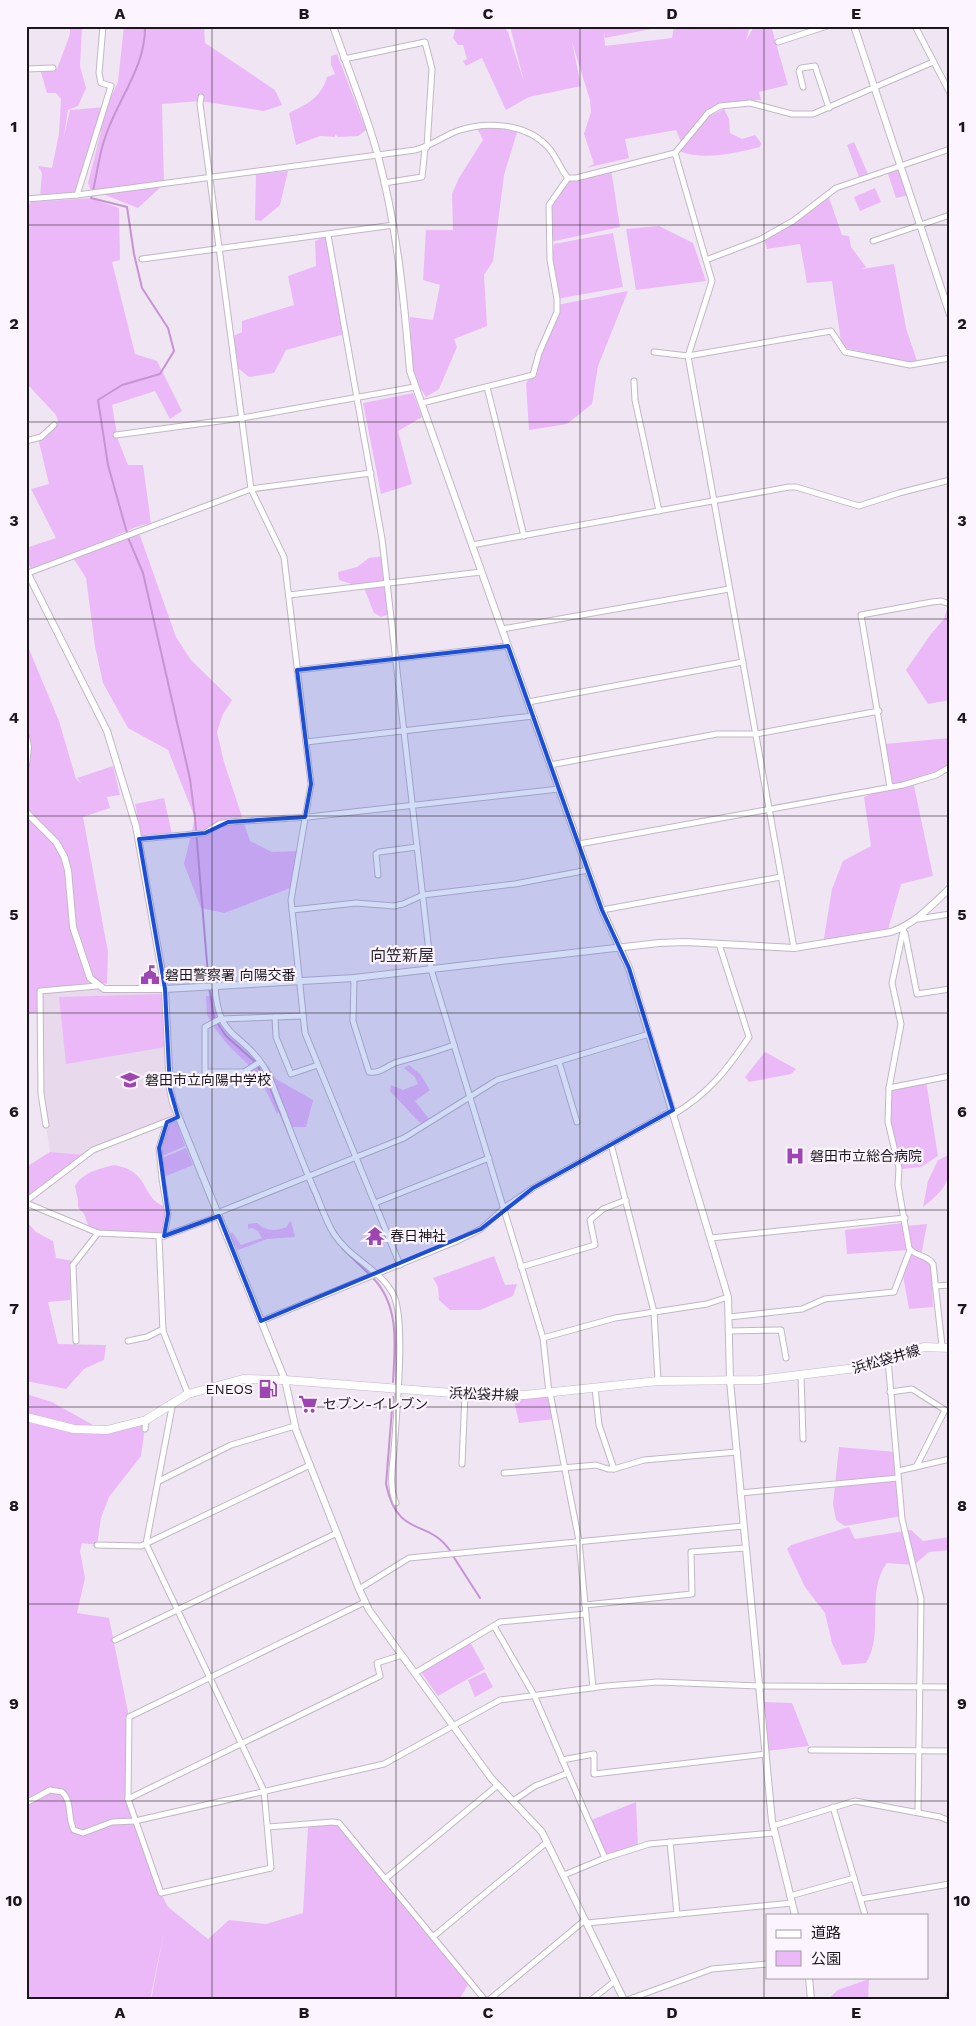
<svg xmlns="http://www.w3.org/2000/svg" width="976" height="2026" viewBox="0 0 976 2026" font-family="'Work Sans','Noto Sans JP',sans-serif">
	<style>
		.built { fill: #e9d9ed }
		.green { fill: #ecb9f8 }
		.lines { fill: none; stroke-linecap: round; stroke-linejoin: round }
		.stream { stroke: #c693d3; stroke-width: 2 }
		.minor-casing { stroke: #c2b7c4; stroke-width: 7 }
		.tertiary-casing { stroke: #c2b7c4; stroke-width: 8 }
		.secondary-casing { stroke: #c2b7c4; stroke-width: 9 }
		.minor { stroke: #fff; stroke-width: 5 }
		.tertiary { stroke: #fff; stroke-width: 6 }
		.secondary { stroke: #fff; stroke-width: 8 }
		.marked { fill: #1d4ed8; fill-opacity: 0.2; stroke: #1d4ed8; stroke-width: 4; stroke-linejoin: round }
		.grid { fill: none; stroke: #1a161b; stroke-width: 1; stroke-opacity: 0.55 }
		.labels { text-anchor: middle; stroke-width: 4.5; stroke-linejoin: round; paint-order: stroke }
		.poi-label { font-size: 14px; fill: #1a161b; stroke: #fcf4ff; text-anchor: start }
		.street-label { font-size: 14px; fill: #1a161b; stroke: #fcf4ff }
		.quarter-label { font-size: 16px; fill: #2e2630; stroke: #fcf4ff }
		.neatline { fill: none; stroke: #1a161b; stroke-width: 2 }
		.grid-label { font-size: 16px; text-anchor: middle; font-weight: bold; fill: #1a161b }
	</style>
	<rect width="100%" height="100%" fill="#f0e5f3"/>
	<!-- built -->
	<path class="built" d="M97 986 165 989 170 1091 178 1117 86 1155 50 1152 41 1094 40 991Z"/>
	<!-- green -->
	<g class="green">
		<path d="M70 26H82L80 66 86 88 78 106 68 110 64 136 70 110 105 107 103 113 118 82 124 26H204L205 43 275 90 282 105 264 111 200 101 162 104 164 184 138 208 90 189 88 183 101 131V121L77 195 40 198 42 173 38 166 52 168 59 134 61 99 56 93H47L40 69H57L70 34Z"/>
		<path d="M456 26H504L508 32 524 82 510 26H666L605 38 604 31 605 46 672 38 674 26H750L746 41 753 28 771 26 788 85 759 92 761 100C741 102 719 103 705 118L724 109 729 119 730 133 742 139 755 135 761 143 760 147C736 153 703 161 679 151L696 128 681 142 676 130 625 139 629 158 586 168 594 164 584 134 591 112 590 100 572 42 581 86 529 97 506 110 482 58 466 66 463 61 467 59 463 45H458L453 38Z"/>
		<path d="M337 54 366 130 358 136 338 137 335 134V137L320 136 296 145 289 113C307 104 321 98 327 77L335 74 331 65V56Z"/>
		<path d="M476 126 518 129 504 175 493 261 484 275 487 326 454 339 457 347 439 389 426 397 412 376 410 317 433 320 440 285 423 280 426 230H453L452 194 459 178 483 140Z"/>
		<path d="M854 142 868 174 859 177 847 145Z"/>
		<path d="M900 166 909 195 896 198 887 171Z"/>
		<path d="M611 169 620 227 550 242 546 209 568 178Z"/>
		<path d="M288 171 280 205 261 221 255 220 256 174Z"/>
		<path d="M875 188 881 202 860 211 854 197Z"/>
		<path d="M828 195 842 235 849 236 851 247 866 267 862 269 894 264 906 328 918 364 845 348 841 341 832 281 807 283 800 244 767 249 764 237 809 210Z"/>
		<path d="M91 198 119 208 120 260 112 262 135 354 157 361 182 411 170 419 155 391 112 405 118 440 128 465H143L151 523 136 527 33 572 26 560V548L56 538 31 489 49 484 39 442 58 421 56 415 30 387H26V209L31 202Z"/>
		<path d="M659 226 693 243 706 281 636 290 626 229Z"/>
		<path d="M613 233 623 287 557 299 551 267 554 244Z"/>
		<path d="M328 235 345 334 286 350 274 373 249 377 235 366 231 337 242 332V321L294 305 288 276 316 266 315 241Z"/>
		<path d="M628 291 598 366 592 404 567 424 529 430 526 383 533 375 557 305Z"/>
		<path d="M413 393 422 417 398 431 412 484 381 494 363 403Z"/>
		<path d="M138 530 176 637 191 660 232 700 223 714 217 732 224 762 250 841 272 852 299 851 293 887 224 913 201 908 184 864 195 818 168 750 128 728 103 683 95 646 86 578 72 556Z"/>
		<path d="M384 556 388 610 387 615 381 617 374 613 364 588 339 580 338 572 357 567 369 558Z"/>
		<path d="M950 600V700L928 704 906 670 931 634 944 619Z"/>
		<path d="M26 642 59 721 76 779 83 785 77 778 113 766 120 795 107 797 110 808 83 817 108 952 107 984 87 980 89 985 42 991 40 1012 26 1014Z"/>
		<path d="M950 738V766L914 786 933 876 901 884 887 933 823 944 832 889 843 861 871 846 864 797 892 786 884 744Z"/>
		<path d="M164 798 172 834 142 839 135 804Z"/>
		<path d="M163 994 166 1047 66 1064 59 997Z"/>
		<path d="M206 996H212L217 1015 227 1030 261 1063 268 1066 276 1079 313 1100 306 1127H289L282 1110 277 1114 258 1074 227 1044 214 1027 207 1015Z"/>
		<path d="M765 1052 767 1053 796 1069 791 1074 749 1082 745 1077Z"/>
		<path d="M409 1065 420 1074 430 1090 415 1101 429 1119 424 1123 419 1122 390 1091 391 1085 403 1090 418 1084 415 1077 404 1068Z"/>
		<path d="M926 1081 938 1156 921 1167 902 1169 888 1122 889 1088Z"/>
		<path d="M175 1118 185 1146 160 1157V1146L167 1122Z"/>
		<path d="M186 1148 193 1165 161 1178 160 1159Z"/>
		<path d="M50 1152 86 1155 26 1201V1167Z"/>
		<path d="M950 1154C950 1182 946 1189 923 1207L928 1181 938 1160 935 1162Z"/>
		<path d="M114 1165C152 1171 140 1200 167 1207L164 1236 90 1230 84 1214 78 1207V1200L75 1186C83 1172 99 1169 114 1165Z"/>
		<path d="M26 1221 36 1232 53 1241 56 1258 73 1261 70 1300 48 1302 58 1344 106 1345 104 1360 84 1369 66 1389 26 1381Z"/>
		<path d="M291 1221 295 1237 267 1239 238 1250 229 1235 232 1232 241 1245 262 1238 258 1231 252 1228 248 1229V1224L257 1223C267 1232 275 1231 287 1227L289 1222Z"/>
		<path d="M902 1223 906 1226 927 1224 921 1256 931 1261 933 1307 909 1309 902 1270 910 1250 847 1254 845 1230Z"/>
		<path d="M494 1256 505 1285 517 1284 513 1296 480 1310H450L439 1300 438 1287 433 1278Z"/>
		<path d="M550 1393 555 1419 519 1423 513 1396Z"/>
		<path d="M26 1394 52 1402 102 1430 146 1420 141 1456 109 1497 101 1518 97 1545 82 1543 80 1551 85 1578 77 1613 109 1618 129 1717 131 1810 161 1893 168 1907 208 1939 229 1920 266 1924 303 1913 308 1827 339 1823 470 1981 459 2000H151L164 1932 150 2000H26Z"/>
		<path d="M839 1447 896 1452 902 1516 845 1526 836 1520 833 1504Z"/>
		<path d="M849 1527 855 1539 911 1530 923 1541 950 1537V1550L929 1552 914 1565 887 1563C865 1592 885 1633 866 1663L842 1665 832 1643 825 1613 805 1587 787 1549 791 1545Z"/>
		<path d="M470 1642 485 1669 438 1696 421 1672Z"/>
		<path d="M485 1672 493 1687 475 1697 468 1680Z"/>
		<path d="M760 1702 792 1703 809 1746 767 1751Z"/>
		<path d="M636 1802 638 1847 605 1858 589 1821Z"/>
		<path d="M869 1979 868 2000H827L838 1990Z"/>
	</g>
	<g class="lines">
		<!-- stream -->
		<g class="stream">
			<path d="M145 26C146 67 117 100 105 138 98 157 97 178 91 198L127 207 134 254 142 288 168 328 174 351 160 374 122 385 98 400 108 465 129 540 143 573 190 779 195 818 209 987 214 1018 226 1036 253 1060 267 1080 320 1210"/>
			<path d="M342 1248 369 1274"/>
			<path d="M373 1278C400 1306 395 1346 393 1382"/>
			<path d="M393 1397 386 1484C398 1540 428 1517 451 1552"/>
			<path d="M453 1556 480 1598"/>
		</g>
		<!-- minor casing -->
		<g class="minor-casing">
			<g id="minor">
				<path d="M915 26 950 93"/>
				<path d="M778 42 827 26"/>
				<path d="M344 59 425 42 432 69 427 147"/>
				<path d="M26 69 53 68"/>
				<path d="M803 87 799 71 801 68 815 66 829 108"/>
				<path d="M201 97 200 104 251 489 284 557 311 784 291 900 305 1033 400 1265"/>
				<path d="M675 153 712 281 688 356 794 948"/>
				<path d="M384 183 422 177 425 148"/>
				<path d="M77 195 111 86 101 83 99 73 103 26"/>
				<path d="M26 199 77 195 415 150C431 146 442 137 457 131 486 121 525 123 547 146 556 155 560 169 568 178H576L675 153 708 113 720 106 750 103 792 114H813L933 62"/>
				<path d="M328 235 382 539 431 969 543 1338 549 1393"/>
				<path d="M873 241 950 215"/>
				<path d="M142 259 394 225"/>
				<path d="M706 260 761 239 793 221 836 188 950 149"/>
				<path d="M654 352 688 356 831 331 845 352 910 365 950 358"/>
				<path d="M634 381 635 400 659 511"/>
				<path d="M487 387 524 536"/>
				<path d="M422 403 533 375 539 353 557 312V299L550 260 549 205 568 178"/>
				<path d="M116 435 242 418 415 387"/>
				<path d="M26 441 41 437 54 425"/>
				<path d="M472 545 789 487H796L859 506 899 493 950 480"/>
				<path d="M28 573 251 489 371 473"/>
				<path d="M289 595 481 572"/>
				<path d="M502 629 729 589"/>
				<path d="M297 670 508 646"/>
				<path d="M528 702 743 662"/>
				<path d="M306 742 533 716"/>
				<path d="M550 765 717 734H756L879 711"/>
				<path d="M890 787 861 615 932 602 941 601 950 604"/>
				<path d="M139 839 205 833 219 824 228 822 308 817 559 789"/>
				<path d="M579 844 903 785 936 775 950 767"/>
				<path d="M378 875 376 854 379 852 417 847"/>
				<path d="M292 910 356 903 394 906 403 904 423 895 515 884 588 870"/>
				<path d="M602 910 781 877"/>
				<path d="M918 919 950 914"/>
				<path d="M904 927 892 983 901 1024 889 1088 888 1122 899 1168 898 1185 909 1248C914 1256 928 1255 933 1264L942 1346"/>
				<path d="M905 933 917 994 950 989"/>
				<path d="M354 978 353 1021 369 1072C381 1074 387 1065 398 1062 417 1057 435 1052 454 1045"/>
				<path d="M215 987C219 1042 241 1030 264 1067 272 1080 276 1095 282 1109 293 1138 304 1167 317 1196 322 1209 327 1223 334 1234 350 1259 382 1270 394 1296 406 1324 396 1417 394 1451 392 1468 389 1487 396 1503"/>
				<path d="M275 1017 276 1037 291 1074 318 1065"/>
				<path d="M260 1062 244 1072H205V1027L220 1019 303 1016"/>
				<path d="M559 1062 577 1122"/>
				<path d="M889 1088 950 1076"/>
				<path d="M674 1114C708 1094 727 1070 749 1037L719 944"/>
				<path d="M46 1125 41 1094 40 991 97 986"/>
				<path d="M611 1144 654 1312 658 1381"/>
				<path d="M26 1201 93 1150 178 1117"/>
				<path d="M26 1203 98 1233 164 1236 219 1216"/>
				<path d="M375 1203 489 1158"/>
				<path d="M217 1213 404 1138 497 1080 649 1034"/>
				<path d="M164 1236 168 1214 162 1179 159 1148 167 1122"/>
				<path d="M159 1237 163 1331 188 1394"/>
				<path d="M711 1238 905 1218"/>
				<path d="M521 1267 595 1245 590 1220 603 1209 626 1200"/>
				<path d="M935 1286 950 1285"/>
				<path d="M729 1317 802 1309 825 1299 894 1292 910 1250"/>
				<path d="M261 1321 457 1241 481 1229 504 1208 533 1188 673 1110"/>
				<path d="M729 1331 781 1330 786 1358"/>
				<path d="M543 1338 615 1318 707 1304 728 1297"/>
				<path d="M76 1341 73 1265 98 1233"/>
				<path d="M128 1341 147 1337 163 1329"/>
				<path d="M888 1360 902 1519 921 1599 918 1812"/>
				<path d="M801 1375 803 1439"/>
				<path d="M595 1388 599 1425 614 1469"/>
				<path d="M890 1392 912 1389 945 1410 916 1467"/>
				<path d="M550 1393 579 1541 593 1688"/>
				<path d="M173 1402 146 1544 264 1791 271 1868 161 1893 128 1799 129 1717 365 1602"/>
				<path d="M145 1429 146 1420"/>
				<path d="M462 1464 465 1394"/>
				<path d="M898 1471 950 1459"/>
				<path d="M504 1473 596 1465 608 1469H614L644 1460 737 1452"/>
				<path d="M159 1481 231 1445 295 1426"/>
				<path d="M740 1493 898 1478"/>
				<path d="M97 1545 141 1546 310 1465"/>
				<path d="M359 1589 409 1558 743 1526"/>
				<path d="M585 1605 692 1594 691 1552 745 1548"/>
				<path d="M494 1626 534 1695 605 1858"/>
				<path d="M115 1640 337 1533"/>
				<path d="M415 1673 500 1622 586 1614"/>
				<path d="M811 1750 950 1751"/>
				<path d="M562 1760 594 1754V1774L766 1754"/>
				<path d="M128 1799 380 1676 377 1663 402 1655"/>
				<path d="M513 1801 535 1786 568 1773"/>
				<path d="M26 1803 50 1790 62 1792C73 1802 67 1819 74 1830L83 1833 112 1822 135 1821 384 1764 500 1700 606 1686 658 1682 759 1686 950 1687"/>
				<path d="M833 1807 865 1915"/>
				<path d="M773 1826 855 1801 940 1817 950 1821"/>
				<path d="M268 1827 333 1822 339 1823 485 2000"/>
				<path d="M670 1842 677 1914"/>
				<path d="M564 1875 605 1858 649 1844 774 1833"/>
				<path d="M385 1879 498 1785"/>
				<path d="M790 1896 854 1878"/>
				<path d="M861 1899 950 1884"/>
				<path d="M587 1923 792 1903"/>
				<path d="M434 1936 547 1842"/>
				<path d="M489 2000 585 1920"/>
				<path d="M591 2000 615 1981"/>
				<path d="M627 2000 712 1969 767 1964"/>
				<path d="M948 2000 950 1993"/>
			</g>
		</g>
		<!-- tertiary casing -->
		<g class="tertiary-casing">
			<g id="tertiary">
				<path d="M333 26C348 69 366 112 378 156 397 227 404 298 410 371L602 910 629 968 728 1297 730 1381 772 1821 795 1915"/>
				<path d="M854 26 950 315"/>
				<path d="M26 570 107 731 136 826 165 989 170 1089 173 1103 285 1380 296 1430 359 1589 369 1610 491 1778 542 1832 624 2000"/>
				<path d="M26 737 28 747 26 765"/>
				<path d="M26 812 56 842 64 856 68 870 73 927 90 978 104 989H165L354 978 659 943 686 942 794 948 891 932C916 923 931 906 950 888"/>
				<path d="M809 1977 811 2000"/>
			</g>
		</g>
		<!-- secondary casing -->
		<g class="secondary-casing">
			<path id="secondary" d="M26 1417 74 1429 107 1430 146 1420 188 1394 243 1379 285 1380 465 1394 525 1395 658 1381 759 1380 864 1367 924 1347 950 1348"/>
		</g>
		<!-- minor -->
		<use href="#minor" class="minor"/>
		<!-- tertiary -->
		<use href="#tertiary" class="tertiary"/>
		<!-- secondary -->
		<use href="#secondary" class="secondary"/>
	</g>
	<!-- marked area -->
	<path class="marked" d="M508 646 602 910 629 968 673 1110 533 1188 481 1229 261 1321 219 1216 164 1236 168 1214 159 1148 167 1122 178 1117 170 1089 165 989 139 839 205 833 228 822 305 817 311 784 297 670Z"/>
	<!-- grid -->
	<path class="grid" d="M212 26V2000M396 26V2000M580 26V2000M764 26V2000M26 225H950M26 422H950M26 619H950M26 816H950M26 1013H950M26 1210H950M26 1407H950M26 1604H950M26 1801H950"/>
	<!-- icons -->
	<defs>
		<g id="civic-bare" transform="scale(1.5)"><path d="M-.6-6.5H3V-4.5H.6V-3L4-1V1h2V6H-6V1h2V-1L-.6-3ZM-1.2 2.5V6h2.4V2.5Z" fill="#9d46b2" stroke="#fcf4ff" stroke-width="2.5" paint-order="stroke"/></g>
		<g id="school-bare" transform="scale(1.5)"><path d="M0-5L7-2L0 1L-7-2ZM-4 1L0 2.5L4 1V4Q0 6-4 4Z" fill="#9d46b2" stroke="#fcf4ff" stroke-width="2.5" paint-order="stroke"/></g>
		<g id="hospital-bare" transform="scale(1.5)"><path d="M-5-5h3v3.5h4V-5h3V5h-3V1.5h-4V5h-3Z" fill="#9d46b2" stroke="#fcf4ff" stroke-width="2.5" paint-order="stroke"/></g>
		<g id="temple-bare" transform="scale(1.5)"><path d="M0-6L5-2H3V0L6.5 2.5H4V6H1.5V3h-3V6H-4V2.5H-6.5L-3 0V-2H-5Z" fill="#9d46b2" stroke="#fcf4ff" stroke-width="2.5" paint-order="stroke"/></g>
		<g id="fuel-bare" transform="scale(1.5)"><path d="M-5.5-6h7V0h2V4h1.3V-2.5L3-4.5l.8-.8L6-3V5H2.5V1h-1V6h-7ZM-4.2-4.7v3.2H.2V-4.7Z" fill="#9d46b2" stroke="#fcf4ff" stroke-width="2.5" paint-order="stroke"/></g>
		<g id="supermarket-bare" transform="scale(1.5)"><path d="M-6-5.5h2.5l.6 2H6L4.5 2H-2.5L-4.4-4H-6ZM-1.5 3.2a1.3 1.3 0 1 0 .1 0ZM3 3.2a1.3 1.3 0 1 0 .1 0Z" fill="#9d46b2" stroke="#fcf4ff" stroke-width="2.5" paint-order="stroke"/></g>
	</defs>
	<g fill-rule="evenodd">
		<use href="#civic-bare" x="150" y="975"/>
		<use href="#school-bare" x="130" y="1080"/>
		<use href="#hospital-bare" x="795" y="1156"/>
		<use href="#temple-bare" x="375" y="1236"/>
		<use href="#fuel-bare" x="268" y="1389"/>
		<use href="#supermarket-bare" x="308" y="1404"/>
	</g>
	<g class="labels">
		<!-- poi labels -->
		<g class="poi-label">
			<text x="165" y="980">磐田警察署 向陽交番</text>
			<text x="145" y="1085">磐田市立向陽中学校</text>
			<text x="810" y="1161">磐田市立総合病院</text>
			<text x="390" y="1241">春日神社</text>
			<text x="253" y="1394" text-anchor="end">ENEOS</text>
			<text x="323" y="1409">セブン-イレブン</text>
		</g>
		<!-- street labels -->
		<g class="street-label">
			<text transform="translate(886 1359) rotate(-16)" y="5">浜松袋井線</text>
			<text transform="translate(484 1394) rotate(2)" y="5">浜松袋井線</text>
		</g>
		<!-- quarter labels -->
		<g class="quarter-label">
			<text x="402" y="961">向笠新屋</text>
		</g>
	</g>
	<!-- border -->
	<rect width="976" height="2026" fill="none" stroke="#fcf4ff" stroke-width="55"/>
	<!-- legend -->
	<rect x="766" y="1914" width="162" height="65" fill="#fcf4ff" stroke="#a29ba4"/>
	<rect x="776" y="1930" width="25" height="8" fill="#ffffff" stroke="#a29ba4"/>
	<text x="811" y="1938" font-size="15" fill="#1a161b">道路</text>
	<rect x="776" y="1951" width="25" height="15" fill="#ecb9f8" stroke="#a29ba4"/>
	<text x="811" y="1964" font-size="15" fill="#1a161b">公園</text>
	<rect x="28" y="28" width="920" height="1970" class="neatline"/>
	<g class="grid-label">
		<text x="120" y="19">A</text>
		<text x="304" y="19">B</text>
		<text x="488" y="19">C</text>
		<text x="672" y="19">D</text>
		<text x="856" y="19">E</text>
		<text x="14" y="132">1</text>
		<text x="962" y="132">1</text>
		<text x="14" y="329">2</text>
		<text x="962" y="329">2</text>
		<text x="14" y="526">3</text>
		<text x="962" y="526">3</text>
		<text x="14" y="723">4</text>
		<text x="962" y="723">4</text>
		<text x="14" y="920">5</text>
		<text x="962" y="920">5</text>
		<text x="14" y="1117">6</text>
		<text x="962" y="1117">6</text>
		<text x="14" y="1314">7</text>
		<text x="962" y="1314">7</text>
		<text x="14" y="1511">8</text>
		<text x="962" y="1511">8</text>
		<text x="14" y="1709">9</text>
		<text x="962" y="1709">9</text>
		<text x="14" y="1906">10</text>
		<text x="962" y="1906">10</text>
		<text x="120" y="2018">A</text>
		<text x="304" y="2018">B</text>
		<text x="488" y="2018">C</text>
		<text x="672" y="2018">D</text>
		<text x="856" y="2018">E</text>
	</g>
</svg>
